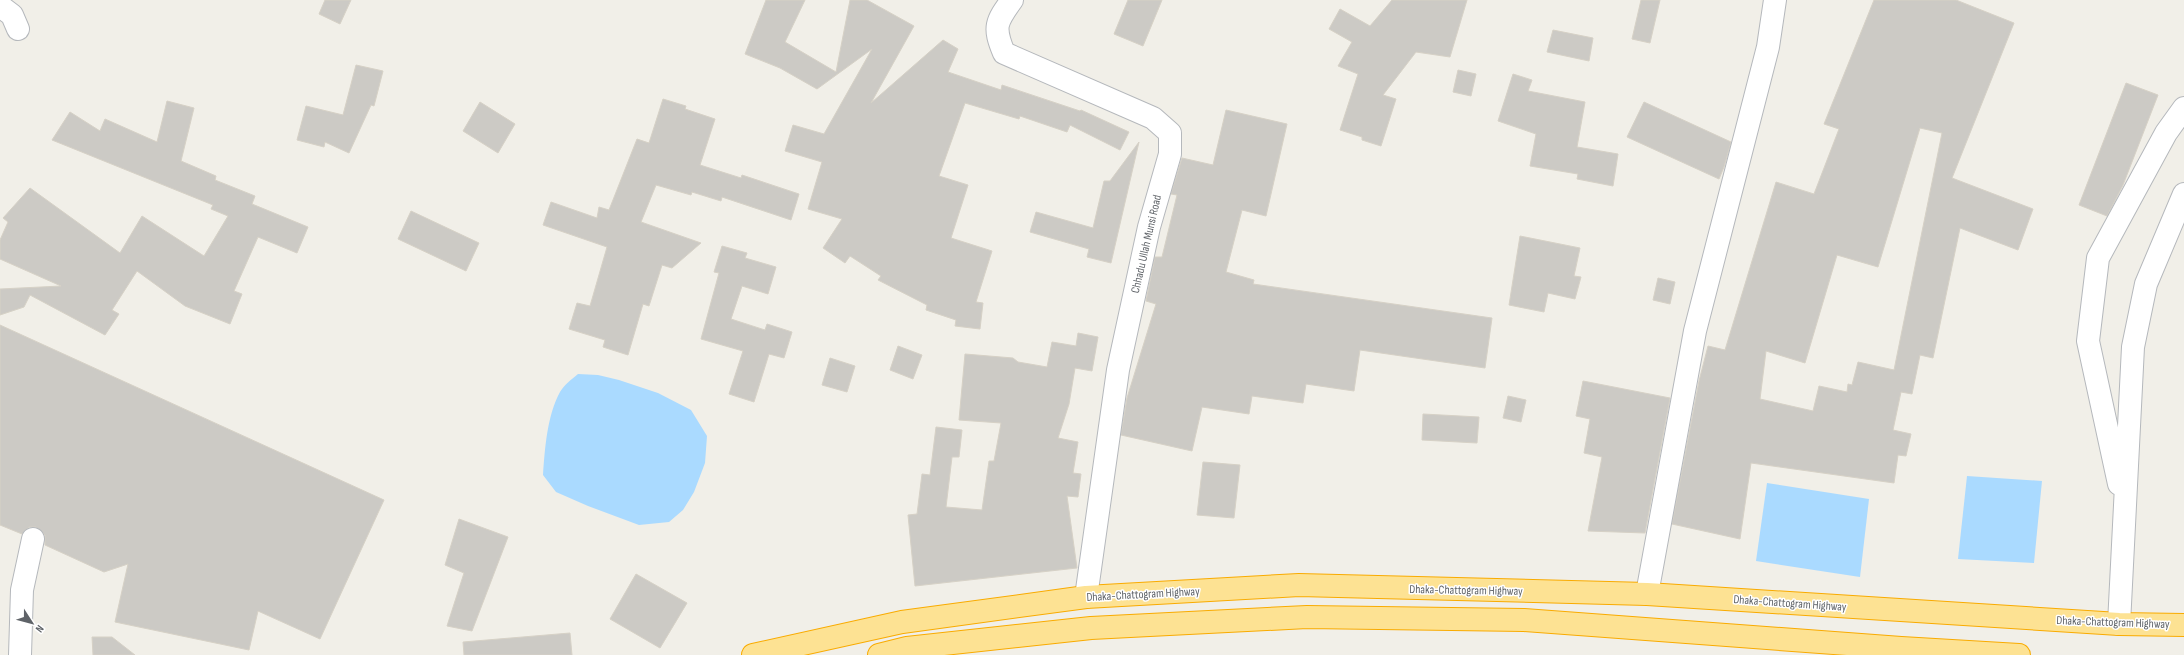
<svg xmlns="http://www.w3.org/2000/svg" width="2184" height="655" viewBox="0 0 2184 655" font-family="'Sofia Sans Condensed',sans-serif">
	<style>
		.water { fill: #aadaff }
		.building { fill: #cccac5; stroke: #d6d1c6; fill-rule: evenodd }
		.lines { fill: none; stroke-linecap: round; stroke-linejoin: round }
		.minor-casing { stroke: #b5b8bc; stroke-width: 24 }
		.highway-casing { stroke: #f9ab00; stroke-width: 24 }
		.minor { stroke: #fff; stroke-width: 22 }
		.highway { stroke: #fde293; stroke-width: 22 }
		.labels { text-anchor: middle; stroke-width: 3; stroke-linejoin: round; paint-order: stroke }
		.street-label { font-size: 12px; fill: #5f6368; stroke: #fff }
	</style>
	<rect width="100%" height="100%" fill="#f1efe8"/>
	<!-- water -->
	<g class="water">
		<path d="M578 374 598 375 619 380 658 393 691 410 707 436 705 463 694 492 683 510 669 522 639 525 588 506 556 492 543 475C545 448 547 416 560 392 564 385 572 379 578 374Z"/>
		<path d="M1967 476 2042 481 2034 563 1958 559Z"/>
		<path d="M1767 483 1869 499 1860 577 1756 561Z"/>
	</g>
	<!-- building -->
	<g class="building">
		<path d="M325 0H351L340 24 319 14Z"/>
		<path d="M766 0H805L785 42 836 72 850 0H867L914 26 871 103 943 40 958 49 948 72 1001 90 1002 85 1080 111 1081 110 1129 132 1120 150 1070 125 1067 132 1020 116 1019 119 965 103 939 176 968 185 951 238 992 251 976 302 983 303 980 329 955 326 956 320 926 310 927 305 878 280 881 276 850 256 845 263 823 248 842 219 808 209 822 162 785 151 793 125 824 134 872 49 817 89 780 68 745 54Z"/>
		<path d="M1128 0H1162L1143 46 1114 34Z"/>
		<path d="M1392 0H1467L1450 57 1416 52 1383 95 1396 99 1381 146 1362 140V137L1340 130 1358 74 1338 66 1352 42 1329 29 1340 9 1370 26Z"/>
		<path d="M1641 0H1660L1650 43 1632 39Z"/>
		<path d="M1874 0H1956L2014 23 1952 178 2033 209 2018 250 1960 228 1933 358 1920 355 1912 394 1901 392 1893 430 1911 434 1906 456 1898 455 1894 483 1751 463 1740 539 1672 524 1699 381 1708 346 1725 350 1776 182 1814 194 1839 129 1824 124ZM1920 128 1942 133 1894 370 1858 362 1852 385 1848 384 1847 392 1819 386 1813 411 1760 399 1766 351 1805 363 1837 255 1878 267Z"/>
		<path d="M1553 30 1593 38 1589 61 1547 52Z"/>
		<path d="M356 65 383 71 374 106 371 105 349 153 325 142 324 147 297 140 306 106 343 115Z"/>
		<path d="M1458 70 1476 74 1471 96 1453 92Z"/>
		<path d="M1513 74 1532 80 1528 91 1585 102 1577 147 1618 154 1613 186 1577 179 1578 174 1530 166 1536 134 1498 121Z"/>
		<path d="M2126 83 2158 95 2123 185 2107 216 2079 205Z"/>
		<path d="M663 99 686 106 685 109 715 119 700 165 741 178 742 175 799 194 791 220 722 197 721 201 692 192 691 195 656 185 641 222 701 243 672 268 662 265 649 306 643 304 628 355 603 347 605 340 569 329 577 303 590 306 607 247 543 225 551 202 597 218 599 207 609 210 637 139 649 143Z"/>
		<path d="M167 101 194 108 181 161 216 176 215 180 255 196 252 204 308 227 297 253 258 237 234 291 242 294 230 324 185 306 137 271 112 310 119 314 105 335 30 295 24 307 0 315V289L61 286 0 259V240L8 222 3 218 30 188 120 253 142 216 204 256 228 216 211 209 213 205 52 140 70 112 100 131 105 119 157 142Z"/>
		<path d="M480 102 515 124 498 153 463 131Z"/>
		<path d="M1644 102 1731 142 1724 167 1719 179 1627 137Z"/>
		<path d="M1226 110 1287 124 1266 216 1242 210 1226 272 1254 280 1253 284 1492 318 1485 368 1360 350 1354 391 1306 384 1303 403 1252 396 1249 414 1202 407 1192 451 1121 435 1127 398 1156 304 1146 301 1155 257H1162L1177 195 1171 194 1182 158 1213 165Z"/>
		<path d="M1139 142 1111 263 1087 257 1089 249 1030 232 1036 212 1093 228 1104 181H1110Z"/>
		<path d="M411 211 479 243 466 271 398 239Z"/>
		<path d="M1520 236 1580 248 1574 276 1581 277 1575 299 1548 293 1544 312 1509 305Z"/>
		<path d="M722 246 747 253 745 258 776 267 768 294 742 286 731 319 765 330 767 324 792 332 784 358 769 354 754 402 729 394 743 351 701 339 719 273 714 272Z"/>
		<path d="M1658 278 1675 282 1670 304 1653 300Z"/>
		<path d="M0 325 384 500 320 639 258 611 249 650 115 622 128 564 104 572 45 545V535L36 527H29L22 534 0 525Z"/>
		<path d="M1078 333 1098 337 1092 371 1075 368 1069 404 1058 438 1078 442 1073 473 1081 474 1078 497 1067 496 1077 568 915 586 908 515 917 514 922 474 930 475 936 427 962 430 959 457H952L946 507 982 510 989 461H994L1001 423 959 420 965 354 1013 358 1018 362 1047 367 1052 342 1076 346Z"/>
		<path d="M898 346 922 355 913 379 890 370Z"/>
		<path d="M830 358 855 366 847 392 822 385Z"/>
		<path d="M1583 381 1670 398 1645 533 1588 531 1602 457 1584 453 1590 419 1576 416Z"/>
		<path d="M1508 396 1526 400 1521 422 1503 418Z"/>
		<path d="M1423 414 1479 417 1477 443 1422 440Z"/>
		<path d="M1203 462 1240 465 1234 518 1197 515Z"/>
		<path d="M459 519 508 537 472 631 447 626 464 573 445 565Z"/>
		<path d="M636 574 687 603 660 648 610 619Z"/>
		<path d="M570 633 572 655H464L463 642Z"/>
		<path d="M92 637H112L135 655H93Z"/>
	</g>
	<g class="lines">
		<!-- minor casing -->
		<g class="minor-casing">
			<g id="minor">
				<path d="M1012 0C996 22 993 27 1004 53L1153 118 1170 133V154L1149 227 1118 370 1086 597"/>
				<path d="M0 6 12 15 18 29"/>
				<path d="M2119 484 2088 341 2098 258 2166 133 2184 108"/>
				<path d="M1647 594 1695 331 1768 47 1775 0"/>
				<path d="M2119 624 2133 347 2146 284 2184 194"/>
				<path d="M20 655 22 590 33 539"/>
			</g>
		</g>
		<!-- highway casing -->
		<g class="highway-casing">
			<g id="highway">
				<path d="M753 655 902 622 1086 597 1299 585 1647 594 2119 624 2184 625"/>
				<path d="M879 655 907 648 1091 628 1307 617 1524 620 1901 648 2019 655"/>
			</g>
		</g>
		<!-- minor -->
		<use href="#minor" class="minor"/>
		<!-- highway -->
		<use href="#highway" class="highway"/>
	</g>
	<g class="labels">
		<!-- street labels -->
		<g class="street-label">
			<text transform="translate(1146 244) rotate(-77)" y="4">Chhadu Ullah Munsi Road</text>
			<text transform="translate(1466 590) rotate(1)" y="4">Dhaka-Chattogram Highway</text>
			<text transform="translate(1143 594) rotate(-3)" y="4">Dhaka-Chattogram Highway</text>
			<text transform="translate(1790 603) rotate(4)" y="4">Dhaka-Chattogram Highway</text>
			<text transform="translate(2113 622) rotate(2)" y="4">Dhaka-Chattogram Highway</text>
		</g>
	</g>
	<!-- north arrow -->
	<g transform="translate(32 623) rotate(126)" stroke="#ffffff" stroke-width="3" paint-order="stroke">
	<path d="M0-3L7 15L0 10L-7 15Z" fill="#5f6368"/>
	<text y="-6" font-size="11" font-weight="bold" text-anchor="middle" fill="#5f6368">N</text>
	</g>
</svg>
